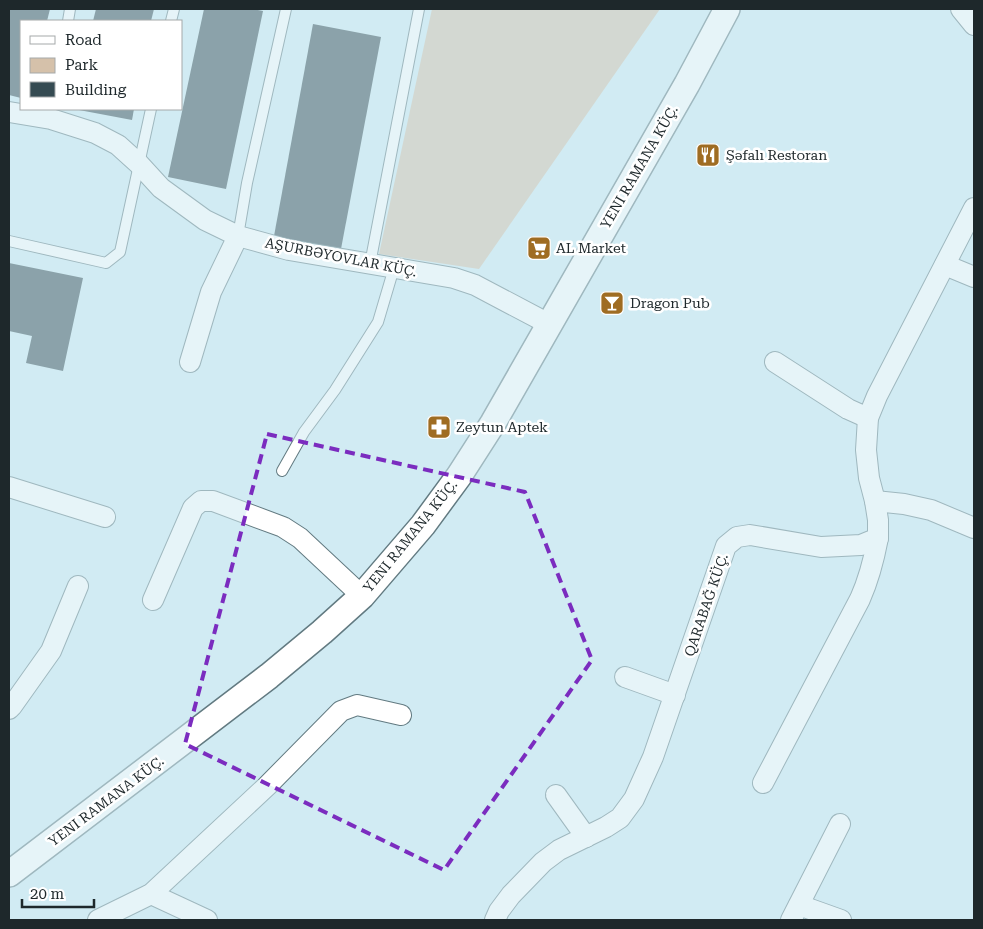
<svg xmlns="http://www.w3.org/2000/svg" width="983" height="929" viewBox="0 0 983 929" font-family="'Roboto Serif',serif">
	<style>
		.green { fill: #d5c1aa }
		.building { fill: #354b52 }
		.lines { fill: none; stroke-linecap: round; stroke-linejoin: round }
		.service-casing { stroke: #627a81; stroke-width: 12 }
		.minor-casing { stroke: #627a81; stroke-width: 22 }
		.tertiary-casing { stroke: #627a81; stroke-width: 28 }
		.service { stroke: #fff; stroke-width: 10 }
		.minor { stroke: #fff; stroke-width: 20 }
		.tertiary { stroke: #fff; stroke-width: 25 }
		.marked { fill: none; stroke: #7b2cbf; stroke-width: 4; stroke-dasharray: 10 6; stroke-linejoin: round }
		.labels { text-anchor: middle; stroke-width: 5; stroke-linejoin: round; paint-order: stroke }
		.poi-label { font-size: 14px; fill: #1e282b; stroke: #fff; text-anchor: start }
		.street-label { font-size: 14px; fill: #1e282b; stroke: #fff }
	</style>
	<rect width="100%" height="100%" fill="#d1ebf3"/>
	<!-- green -->
	<path class="green" d="M432 9H660L479 269 379 254Z"/>
	<!-- building -->
	<g class="building">
		<path d="M9 9H50L47 21H21V98L9 95Z"/>
		<path d="M96 9H154L151 21H93Z"/>
		<path d="M204 9H253L263 11 226 189 168 177Z"/>
		<path d="M313 24 381 37 341 249 274 236Z"/>
		<path d="M79 109H134L132 120 79 110Z"/>
		<path d="M9 263 83 278 63 371 26 363 32 336 9 331Z"/>
	</g>
	<g class="lines">
		<!-- service casing -->
		<g class="service-casing">
			<g id="service">
				<path d="M68 21 70 9"/>
				<path d="M171 21 174 9"/>
				<path d="M238 236 247 183 286 9"/>
				<path d="M9 241 106 263 120 252 151 109"/>
				<path d="M370 264 419 9"/>
				<path d="M282 471 304 432 335 390 378 322 394 268"/>
			</g>
		</g>
		<!-- minor casing -->
		<g class="minor-casing">
			<g id="minor">
				<path d="M961 9 974 25"/>
				<path d="M9 112 51 119 95 133 118 145 139 164 161 188 205 220 238 236 289 250 454 278 475 285 549 324"/>
				<path d="M945 265 974 277"/>
				<path d="M190 362 211 292 238 236"/>
				<path d="M775 362 848 409 868 418"/>
				<path d="M9 487 105 517"/>
				<path d="M875 501 904 504 931 510 974 528"/>
				<path d="M153 600 193 508 201 501H213L283 527 300 538 362 596"/>
				<path d="M625 677 675 695"/>
				<path d="M9 709 12 706 51 651 78 586"/>
				<path d="M763 783 860 599C869 579 874 559 878 538"/>
				<path d="M556 795 586 837"/>
				<path d="M151 894 207 920"/>
				<path d="M799 905 841 920"/>
				<path d="M98 920 151 894 267 786 341 711 357 705 401 715"/>
				<path d="M495 920 499 911 511 895 543 862 559 850 606 827 620 818 634 799 653 757 726 546 737 537 750 535 821 547 861 545 878 538V520L875 501 869 478 866 450 868 418 877 396 974 208"/>
				<path d="M791 920 840 824"/>
			</g>
		</g>
		<!-- tertiary casing -->
		<g class="tertiary-casing">
			<path id="tertiary" d="M9 874 269 676 322 632 362 596 423 525 459 476 493 423 687 84 727 9"/>
		</g>
		<!-- service -->
		<use href="#service" class="service"/>
		<!-- minor -->
		<use href="#minor" class="minor"/>
		<!-- tertiary -->
		<use href="#tertiary" class="tertiary"/>
	</g>
	<!-- marked area -->
	<path d="M0 0H983V929H0ZM267 434 525 492 592 660 444 870 185 744Z" fill="#d1ebf3" fill-opacity=".55" fill-rule="evenodd"/>
	<path class="marked" d="M267 434 525 492 592 660 444 870 185 744Z"/>
	<!-- icons -->
	<defs>
		<g id="restaurant-square" transform="scale(1.25)"><rect x="-9" y="-9" width="18" height="18" rx="4" fill="#9f6c22" stroke="#fff"/><path d="M-5-6h1v4h1v-4h1v4h1v-4h1v5L-1.5 .5V6h-2V.5L-5-1ZM5-6V6H3V1.5H1.5Q1.5-4 5-6Z" fill="#fff"/></g>
		<g id="supermarket-square" transform="scale(1.25)"><rect x="-9" y="-9" width="18" height="18" rx="4" fill="#9f6c22" stroke="#fff"/><path d="M-6-5.5h2.5l.6 2H6L4.5 2H-2.5L-4.4-4H-6ZM-1.5 3.2a1.3 1.3 0 1 0 .1 0ZM3 3.2a1.3 1.3 0 1 0 .1 0Z" fill="#fff"/></g>
		<g id="bar-square" transform="scale(1.25)"><rect x="-9" y="-9" width="18" height="18" rx="4" fill="#9f6c22" stroke="#fff"/><path d="M-6-5H6L.8 .8V4.5H3.5V6h-7V4.5H-.8V.8Z" fill="#fff"/></g>
		<g id="pharmacy-square" transform="scale(1.25)"><rect x="-9" y="-9" width="18" height="18" rx="4" fill="#9f6c22" stroke="#fff"/><path d="M-2-6h4v4h4v4h-4v4h-4v-4h-4v-4h4Z" fill="#fff"/></g>
	</defs>
	<g fill-rule="evenodd">
		<use href="#restaurant-square" x="708" y="155"/>
		<use href="#supermarket-square" x="539" y="248"/>
		<use href="#bar-square" x="612" y="303"/>
		<use href="#pharmacy-square" x="439" y="427"/>
	</g>
	<g class="labels">
		<!-- poi labels -->
		<g class="poi-label">
			<text x="726" y="160">Şəfalı Restoran</text>
			<text x="556" y="253">AL Market</text>
			<text x="630" y="308">Dragon Pub</text>
			<text x="456" y="432">Zeytun Aptek</text>
		</g>
		<!-- street labels -->
		<g class="street-label">
			<text transform="translate(639 167) rotate(-60)" y="5">YENI RAMANA KÜÇ.</text>
			<text transform="translate(341 257) rotate(11)" y="5">AŞURBƏYOVLAR KÜÇ.</text>
			<text transform="translate(410 536) rotate(-51)" y="5">YENI RAMANA KÜÇ.</text>
			<text transform="translate(706 605) rotate(-71)" y="5">QARABAĞ KÜÇ.</text>
			<text transform="translate(106 801) rotate(-37)" y="5">YENI RAMANA KÜÇ.</text>
		</g>
	</g>
	<!-- border -->
	<rect width="983" height="929" fill="none" stroke="#1e282b" stroke-width="20"/>
	<!-- legend -->
	<rect x="20" y="20" width="162" height="90" fill="#ffffff" stroke="#a5a9aa"/>
	<rect x="30" y="36" width="25" height="8" fill="#ffffff" stroke="#a5a9aa"/>
	<text x="65" y="45" font-size="15" fill="#1e282b">Road</text>
	<rect x="30" y="58" width="25" height="15" fill="#d5c1aa" stroke="#a5a9aa"/>
	<text x="65" y="70" font-size="15" fill="#1e282b">Park</text>
	<rect x="30" y="82" width="25" height="15" fill="#354b52" stroke="#a5a9aa"/>
	<text x="65" y="95" font-size="15" fill="#1e282b">Building</text>
	<!-- scale -->
	<path d="M22 899v8h72v-8" fill="none" stroke="#1e282b" stroke-width="2.5"/>
	<text x="30" y="899" font-size="15" fill="#1e282b" stroke="#ffffff" stroke-width="4" paint-order="stroke">20 m</text>
</svg>
